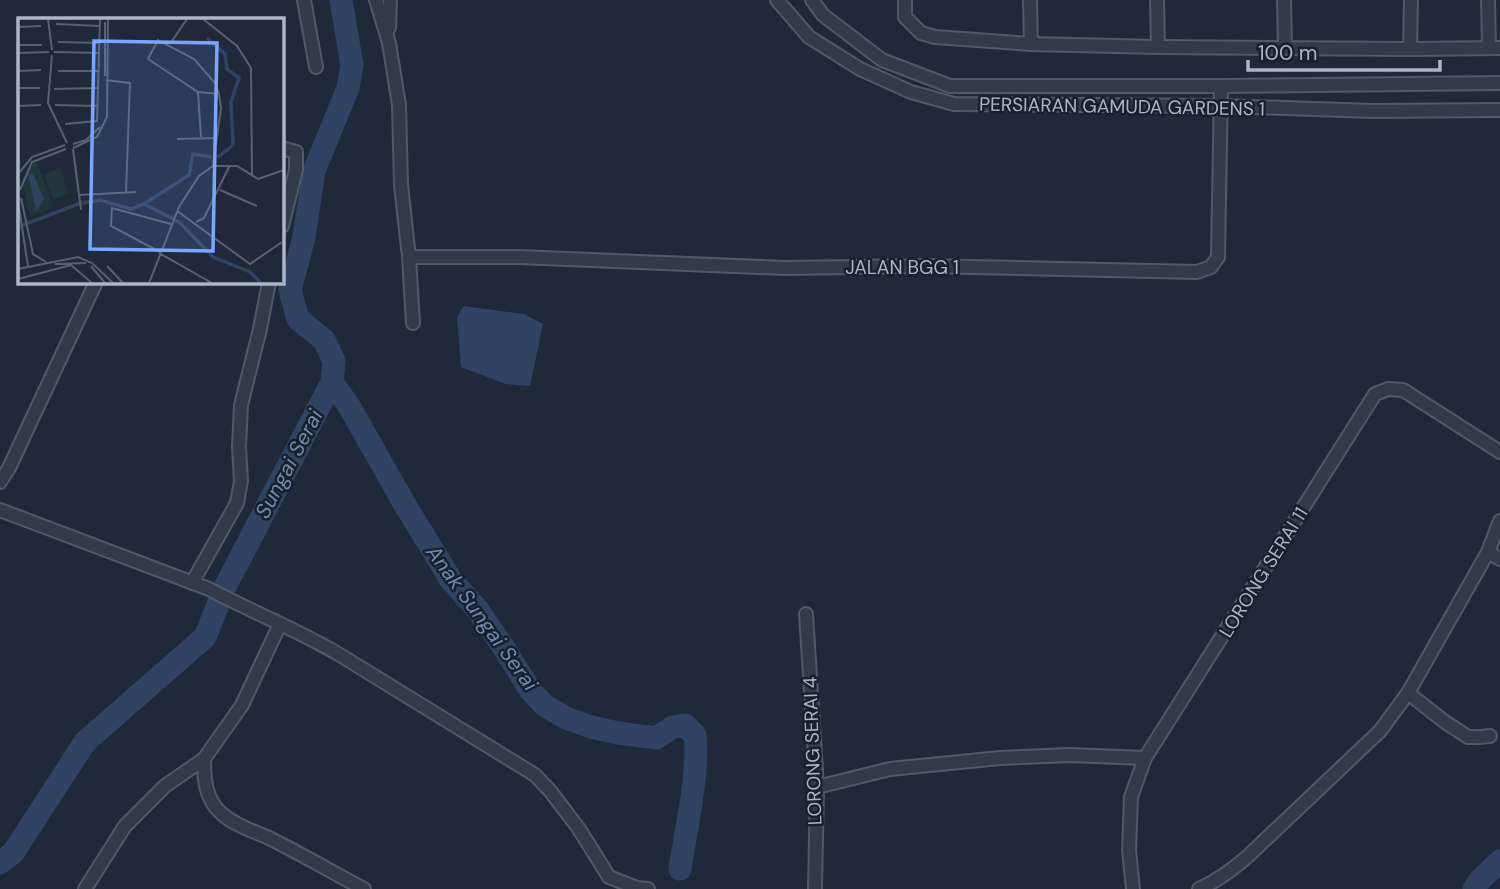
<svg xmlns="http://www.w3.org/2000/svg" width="1500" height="889" viewBox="0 0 1500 889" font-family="'DM Sans',sans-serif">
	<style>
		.water { fill: #314362 }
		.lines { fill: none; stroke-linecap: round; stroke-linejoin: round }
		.river { stroke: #314362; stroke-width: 23 }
		.street-casing { stroke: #505968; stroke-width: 16 }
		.street { stroke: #333b4a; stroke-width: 12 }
		.labels { text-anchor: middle; stroke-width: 5; stroke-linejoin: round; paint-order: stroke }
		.street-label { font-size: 19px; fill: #adb6c7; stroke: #18202e }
		.water-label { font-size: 21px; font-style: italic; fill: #738ab1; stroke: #18202e }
		.inset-river { fill: none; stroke: #314362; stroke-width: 3.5 }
		.inset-road { fill: none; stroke: #586172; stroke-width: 2 }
		.view { fill: #7aa6ff; fill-opacity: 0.15; stroke: #7aa6ff; stroke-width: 3.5 }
		.inset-edge { fill: none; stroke: #adb6c7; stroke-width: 3.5 }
	</style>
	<rect width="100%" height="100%" fill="#1f293a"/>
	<!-- water -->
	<path class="water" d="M464 306 524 314 543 324 530 386 506 384 461 367 457 317Z"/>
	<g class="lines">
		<!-- river -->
		<g class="river">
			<path d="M332 382 349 406 405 505 451 580 478 610 504 648 530 690 544 705 566 718 591 727 618 733 656 738 673 727 685 725 695 735C699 776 686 827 680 869"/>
			<path d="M0 863 13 853 85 742 205 637 225 587 332 382 334 361 324 340 298 319 290 290 304 237 314 171 348 88 352 65 341 0"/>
			<path d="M1474 889 1479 881 1500 861"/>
		</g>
		<!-- street casing -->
		<g class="street-casing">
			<g id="street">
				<path d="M304 0 316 67"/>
				<path d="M376 0 389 43 399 105 401 185 409 257 413 323"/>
				<path d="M777 0 809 37 860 69 911 92 954 104 1221 106 1373 111 1500 110"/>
				<path d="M812 0 823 15 882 60 950 86H1221L1500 83"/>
				<path d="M905 0V17L921 33 935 37 1031 44 1158 47 1410 49 1500 48"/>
				<path d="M1030 0 1031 44"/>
				<path d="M1157 0 1158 47"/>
				<path d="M1284 0 1285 47"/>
				<path d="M1488 0 1489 48"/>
				<path d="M389 28 390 0"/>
				<path d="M1410 49 1411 0"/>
				<path d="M282 148 296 152V170L282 226"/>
				<path d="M409 257H519L785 268 924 266 1197 272 1211 267 1218 257 1221 86"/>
				<path d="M0 482 9 468 96 282"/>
				<path d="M0 510 209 589C252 612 298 630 340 655L535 775 551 792 579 829 609 877 637 888 648 889"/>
				<path d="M1488 552 1500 559"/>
				<path d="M192 583 237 503 241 481 239 447 241 405 260 329 269 282"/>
				<path d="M806 614 817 787 815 889"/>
				<path d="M1408 693 1445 722 1468 737H1480L1490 736"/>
				<path d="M204 759C204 778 205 799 221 813 234 825 253 831 269 838 301 854 332 872 364 889"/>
				<path d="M817 787 890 769 1000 758 1069 755 1145 758"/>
				<path d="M85 889 125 826 165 786 204 759 242 705 280 624"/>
				<path d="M1133 889 1129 850 1131 797 1145 758 1375 394 1388 389 1403 390 1500 452"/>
				<path d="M1199 889C1217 881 1232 870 1247 857L1380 731 1408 693 1488 552 1500 521"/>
			</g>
		</g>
		<!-- street -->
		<use href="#street" class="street"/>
	</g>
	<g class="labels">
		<!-- street labels -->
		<g class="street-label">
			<text transform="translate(1122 106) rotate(1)" y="7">PERSIARAN GAMUDA GARDENS 1</text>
			<text x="902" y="274">JALAN BGG 1</text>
			<text transform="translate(1263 572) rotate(-58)" y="7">LORONG SERAI 11</text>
			<text transform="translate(812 751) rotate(-92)" y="7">LORONG SERAI 4</text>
		</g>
		<!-- water labels -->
		<g class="water-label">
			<text transform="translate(289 464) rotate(-62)" y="7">Sungai Serai</text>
			<text transform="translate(482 618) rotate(54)" y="7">Anak Sungai Serai</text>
		</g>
	</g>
	<!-- overview -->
	<g transform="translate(18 18)">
		<rect width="266" height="266" fill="#1f293a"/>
		<path d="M18 141 35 189 12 198 4 163ZM42 150 51 176 35 181 26 156Z" fill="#21363b"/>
		<path d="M10 155 15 156 26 181 18 193Z" fill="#314362"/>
		<path class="inset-river" d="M189 20 207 36 209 51 221 60 213 84 215 127 200 139M126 186 171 157 175 136 194 139M0 209 60 186 82 182 113 191 126 186 161 204 195 239 232 254 243 265"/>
		<path class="inset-road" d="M30 1 34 32M185 1 219 28 233 50 234 158M38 6 82 8M0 9 23 8M40 24 82 25M152 26 169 1M0 27H24M36 34 82 35M0 35 31 34M34 37 30 85 49 125M0 53 23 52M40 53H82M87 58V4M88 62 112 65 108 175M0 70H22M36 71 81 70M180 74 183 119M37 87 80 88M0 88 23 87M47 106 79 103 82 1M159 121 200 120M55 126 68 122 82 109M55 130 79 119 89 99 90 1M55 131 63 192M195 148H219L240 161 266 152M0 156 14 139 47 127M2 172 14 144 48 131M202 172 239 188M61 177 118 174M3 180 12 222M0 183 10 248M159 193 232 246 264 224M178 204 186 200 212 147M12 222 15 236 28 244M142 234 93 208 94 190 153 206M141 235 194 265M37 246 68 245M73 248 87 265M89 248 105 265M0 251 60 239 74 245 95 265M0 261 53 247 74 265M131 265 161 189 181 158 195 148 203 90 201 76 197 65 176 41 140 22 130 41 180 74 201 76"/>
		<path class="view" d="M76 23 199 25 195 233 72 231Z"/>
		<rect width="266" height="266" class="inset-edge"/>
	</g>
	<!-- scale -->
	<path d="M1248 60v10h192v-10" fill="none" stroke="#adb6c7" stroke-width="3.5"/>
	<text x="1258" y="60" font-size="21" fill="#adb6c7" stroke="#18202e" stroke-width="5" paint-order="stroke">100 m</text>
</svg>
